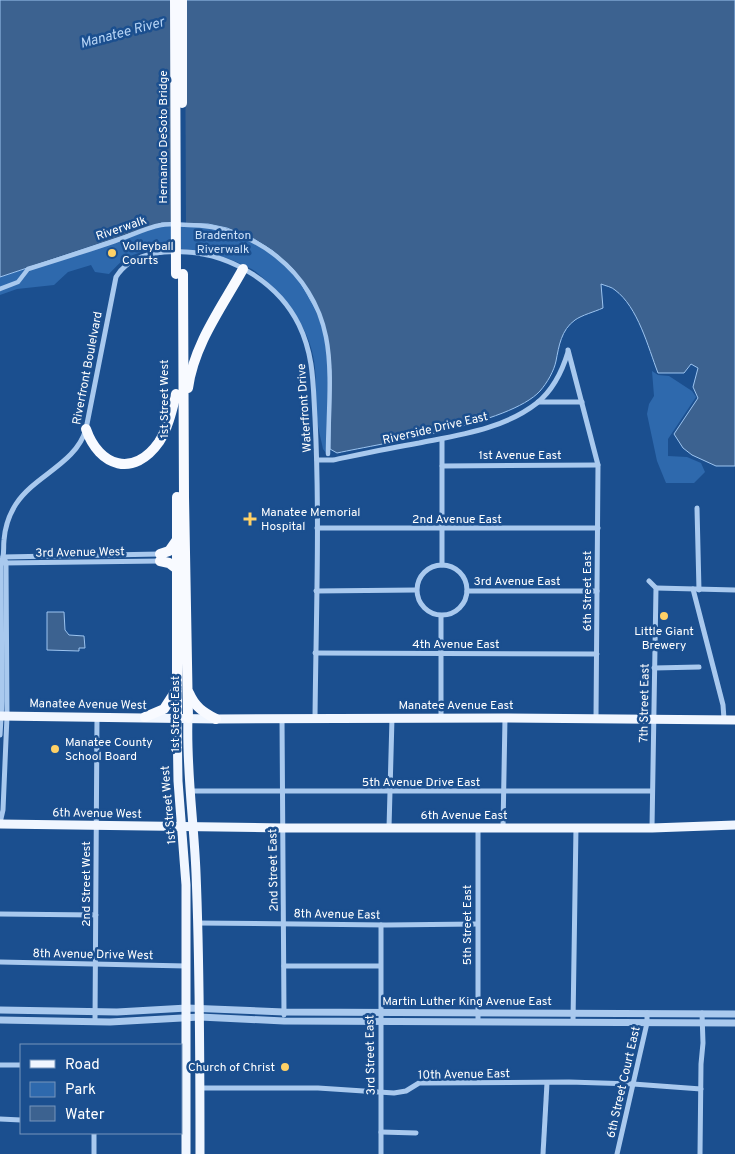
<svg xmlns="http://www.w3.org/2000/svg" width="735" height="1154" viewBox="0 0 735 1154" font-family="Overpass,sans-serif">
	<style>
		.green { fill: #2e69ad }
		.water { fill: #3c6290; stroke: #9cc4f0 }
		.pier { fill: #1b4f8f }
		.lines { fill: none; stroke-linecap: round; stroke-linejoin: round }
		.pedestrian { stroke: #a9c9ee; stroke-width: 4.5 }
		.minor { stroke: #a9c9ee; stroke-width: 5 }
		.tertiary { stroke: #a9c9ee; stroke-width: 7 }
		.primary { stroke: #f0f6ff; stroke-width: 9 }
		.trunk { stroke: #f8faff; stroke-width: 10 }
		.trunk-bridge { stroke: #f8faff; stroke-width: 10 }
		.poi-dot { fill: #ffd166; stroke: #1b4f8f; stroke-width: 2 }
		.labels { text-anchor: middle; stroke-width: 5; stroke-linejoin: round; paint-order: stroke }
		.street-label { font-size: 12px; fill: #fff; stroke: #1b4f8f }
		.park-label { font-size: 12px; fill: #cfe3fa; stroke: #1b4f8f }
		.poi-label { font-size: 12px; fill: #fff; stroke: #1b4f8f; text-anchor: start }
		.water-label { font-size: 14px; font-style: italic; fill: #b5d3f5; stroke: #1b4f8f }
	</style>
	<rect width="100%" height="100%" fill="#1b4f8f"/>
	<!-- green -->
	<g class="green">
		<path d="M162 223 208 224 244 234 273 251 291 267 306 286 329 345 326 453 323 449C321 439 318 429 317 419 314 387 320 366 306 334 295 309 277 289 256 272 253 269 247 267 243 265 213 250 165 242 133 255 122 259 117 266 109 274L95 272 91 265 68 272 54 285 17 289 0 295V277Z"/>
		<path d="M652 371 658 375 669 376 692 391 696 397 668 439V456L687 457 701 463 705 472 694 483H666L657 461 647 414 649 404 654 396Z"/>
	</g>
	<!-- water -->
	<g class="water">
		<path d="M0 0H735V466H716L692 455 683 448 674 434 698 398 693 387 698 368 691 364 684 373H658C648 347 638 307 615 290 612 287 606 286 601 284L603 308C594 312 582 315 575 320 561 330 559 346 556 361 554 371 547 383 540 391 510 424 383 443 337 453L330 449 331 371 324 324 293 269 273 251 254 239 227 228 208 224 162 223 0 277Z"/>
		<path d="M47 612H64L65 630 69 635 84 636 85 648H79V651L47 650Z"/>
	</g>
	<!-- pier -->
	<path class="pier" d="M185 0 186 226H172Z"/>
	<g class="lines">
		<!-- pedestrian -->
		<path class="pedestrian" d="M0 289 18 282 28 269C57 260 86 251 115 241 130 236 145 228 161 225 169 223 179 225 188 225 253 225 313 271 326 337 333 372 328 417 328 454"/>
		<!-- minor -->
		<g class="minor">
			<path d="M568 350 598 465 596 718"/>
			<path d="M538 402H582"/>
			<path d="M442 439V565"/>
			<path d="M317 460H333C362 454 390 448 419 443 459 435 504 429 537 403 553 390 562 372 568 352"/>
			<path d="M442 466 598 465"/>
			<path d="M697 508 699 590"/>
			<path d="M317 528H598"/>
			<path d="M3 557 160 554"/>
			<path d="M3 563 160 561"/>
			<circle cx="442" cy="590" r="25"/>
			<path d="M649 581 656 588 652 828"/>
			<path d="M656 588 735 590"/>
			<path d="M693 589 723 705 724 719"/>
			<path d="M316 591 416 590"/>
			<path d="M467 591H597"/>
			<path d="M315 653 597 654"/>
			<path d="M654 668 699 667"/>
			<path d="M282 718 284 1015"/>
			<path d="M441 718V616"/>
			<path d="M0 735 2 701 1 563C5 555 3 549 4 540 5 527 9 515 16 504 35 475 76 464 86 429L116 277C130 254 161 250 187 252 233 255 279 284 299 325 314 356 313 385 315 418 320 517 316 618 315 718"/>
			<path d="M190 791H652"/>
			<path d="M0 823 3 810 7 716 6 563 4 557"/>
			<path d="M389 828 392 718"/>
			<path d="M503 828 505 718"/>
			<path d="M0 914 96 915"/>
			<path d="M197 923 386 925 477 924"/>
			<path d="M0 962 186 966"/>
			<path d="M284 966H380"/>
			<path d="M95 1021 97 717"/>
			<path d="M478 1022V828"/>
			<path d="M573 1022 576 827"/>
			<path d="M0 1065H21"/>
			<path d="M200 1088H318L394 1093 406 1091 419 1083 569 1082 633 1084 701 1089"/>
			<path d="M0 1119 21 1120"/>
			<path d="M381 1132 416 1133"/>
			<path d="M94 1154V1133"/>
			<path d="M381 1154V925"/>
			<path d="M543 1154 547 1083"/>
			<path d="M617 1154 647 1023V1013"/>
			<path d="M700 1154 701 1064 703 1043 702 1013"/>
		</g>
		<!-- tertiary -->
		<g class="tertiary">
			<path d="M0 1010 117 1012 187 1008 284 1012 735 1014"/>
			<path d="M0 1020 110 1022 200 1017 284 1021 735 1023"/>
		</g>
		<!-- primary -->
		<g class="primary">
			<path d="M0 716 216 719 505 718 735 720"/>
			<path d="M177 718 178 781 186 885V1154"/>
			<path d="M188 718C186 770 194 821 196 873 200 967 200 1060 200 1154"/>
			<path d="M0 824 283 828H652L735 825"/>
		</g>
		<!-- trunk -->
		<g class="trunk">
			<path d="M183 274 184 497 188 718"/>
			<path d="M188 388C194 344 222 307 243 269"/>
			<path d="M86 429C99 467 134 478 159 442 168 428 172 410 176 394"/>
			<path d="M160 554 169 551 176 541"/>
			<path d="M160 561 169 563 177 569"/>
			<path d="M189 693C195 707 203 712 216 719"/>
			<path d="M145 717 164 709 175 692"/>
			<path d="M177 718V497"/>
		</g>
		<!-- trunk-bridge -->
		<g class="trunk-bridge">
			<path d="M175 0 176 274"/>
			<path d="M182 0V103"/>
		</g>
	</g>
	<!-- markers -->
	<g class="poi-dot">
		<circle cx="112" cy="253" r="5"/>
		<path d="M247.5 511.5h5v5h5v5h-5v5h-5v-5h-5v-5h5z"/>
		<circle cx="664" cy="616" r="5"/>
		<circle cx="55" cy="749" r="5"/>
		<circle cx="285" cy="1067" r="5"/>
	</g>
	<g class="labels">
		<!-- street labels -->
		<g class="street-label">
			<text transform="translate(163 137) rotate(-90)" y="4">Hernando DeSoto Bridge</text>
			<text transform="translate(121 228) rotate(-19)" y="4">Riverwalk</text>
			<text transform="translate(87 368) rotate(-79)" y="4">Riverfront Boulelvard</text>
			<text transform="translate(164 399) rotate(-90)" y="4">1st Street West</text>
			<text transform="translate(304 408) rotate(-94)" y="4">Waterfront Drive</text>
			<text transform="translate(435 428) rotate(-13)" y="4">Riverside Drive East</text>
			<text x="520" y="459">1st Avenue East</text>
			<text x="457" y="523">2nd Avenue East</text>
			<text transform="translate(80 552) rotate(-1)" y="4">3rd Avenue West</text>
			<text x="517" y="585">3rd Avenue East</text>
			<text transform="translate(587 591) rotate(-90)" y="4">6th Street East</text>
			<text x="456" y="648">4th Avenue East</text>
			<text transform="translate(644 703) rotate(-89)" y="4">7th Street East</text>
			<text transform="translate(88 704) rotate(1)" y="4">Manatee Avenue West</text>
			<text x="456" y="709">Manatee Avenue East</text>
			<text transform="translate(175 714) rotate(-90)" y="4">1st Street East</text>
			<text x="421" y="786">5th Avenue Drive East</text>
			<text transform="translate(168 805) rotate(-95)" y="4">1st Street West</text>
			<text transform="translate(97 813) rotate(1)" y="4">6th Avenue West</text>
			<text x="464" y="819">6th Avenue East</text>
			<text transform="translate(273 870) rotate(-91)" y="4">2nd Street East</text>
			<text transform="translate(86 884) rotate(-90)" y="4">2nd Street West</text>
			<text transform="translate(337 914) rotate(1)" y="4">8th Avenue East</text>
			<text transform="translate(467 925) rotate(-90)" y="4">5th Street East</text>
			<text transform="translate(93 954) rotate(1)" y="4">8th Avenue Drive West</text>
			<text x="467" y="1005">Martin Luther King Avenue East</text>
			<text transform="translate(370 1055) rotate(-91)" y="4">3rd Street East</text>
			<text transform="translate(464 1074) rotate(-1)" y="4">10th Avenue East</text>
			<text transform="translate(623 1082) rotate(-77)" y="4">6th Street Court East</text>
		</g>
		<!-- park labels -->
		<g class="park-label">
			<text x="223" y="239">Bradenton<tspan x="223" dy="14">Riverwalk</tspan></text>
		</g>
		<!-- poi labels -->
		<g class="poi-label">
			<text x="122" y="250">Volleyball<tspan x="122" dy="14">Courts</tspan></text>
			<text x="261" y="516">Manatee Memorial<tspan x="261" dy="14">Hospital</tspan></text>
			<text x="664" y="635" text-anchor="middle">Little Giant<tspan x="664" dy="14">Brewery</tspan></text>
			<text x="65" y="746">Manatee County<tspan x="65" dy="14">School Board</tspan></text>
			<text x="275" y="1071" text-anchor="end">Church of Christ</text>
		</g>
		<!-- water labels -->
		<g class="water-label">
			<text transform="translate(122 32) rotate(-15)" y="5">Manatee River</text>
		</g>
	</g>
	<!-- legend -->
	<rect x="20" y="1044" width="162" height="90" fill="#1b4f8f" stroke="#7695bc"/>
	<rect x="30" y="1060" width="25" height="8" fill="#f0f6ff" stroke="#7695bc"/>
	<text x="65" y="1069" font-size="15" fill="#ffffff">Road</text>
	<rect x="30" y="1082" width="25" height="15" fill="#2e69ad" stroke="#7695bc"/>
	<text x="65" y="1094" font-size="15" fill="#ffffff">Park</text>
	<rect x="30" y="1106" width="25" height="15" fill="#3c6290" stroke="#7695bc"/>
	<text x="65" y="1119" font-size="15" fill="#ffffff">Water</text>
</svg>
